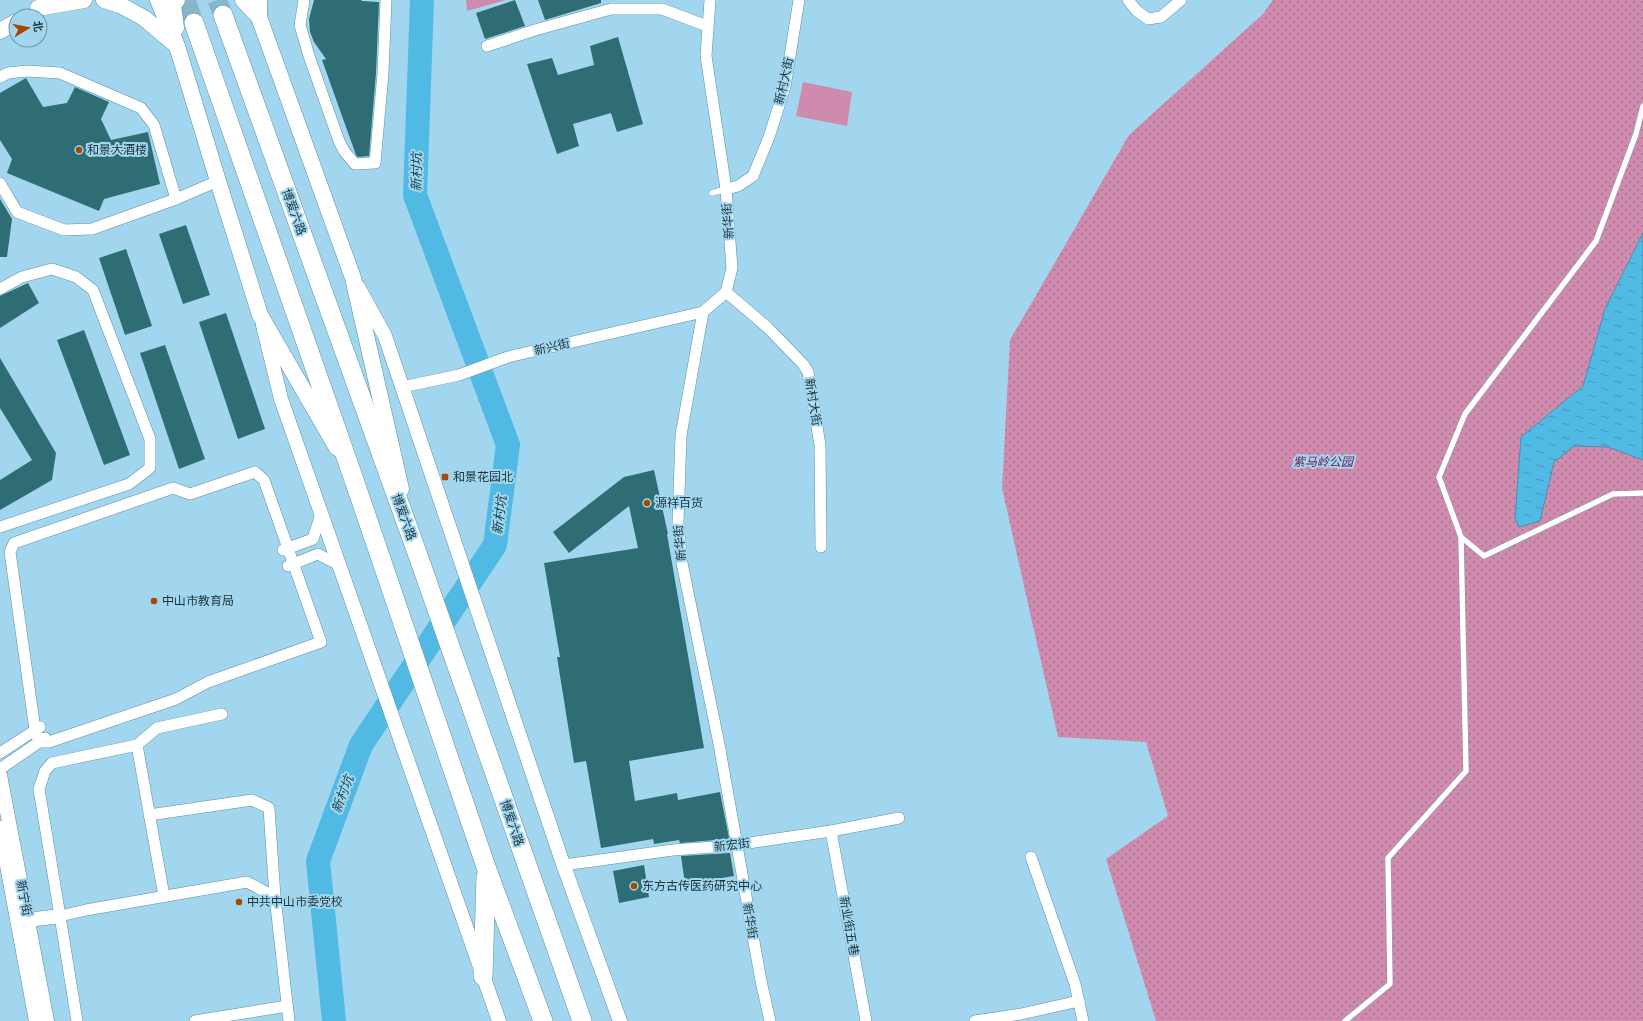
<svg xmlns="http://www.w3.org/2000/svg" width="1643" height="1021" viewBox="0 0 1643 1021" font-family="'Crimson Pro','Noto Sans SC',serif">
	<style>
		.grass { fill: #cf8bae }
		.park { fill: url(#park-dots) }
		.water { fill: url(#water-ripples); stroke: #4292b2 }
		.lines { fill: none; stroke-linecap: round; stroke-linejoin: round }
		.river { stroke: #51bae4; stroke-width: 24 }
		.building { fill: #2f6d75 }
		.trunk-tunnel { stroke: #87b6cb; stroke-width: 19; stroke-dasharray: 19 10; stroke-linecap: butt }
		.service-casing { stroke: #5d90a7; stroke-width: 6 }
		.minor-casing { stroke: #5d90a7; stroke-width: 12 }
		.tertiary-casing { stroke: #5d90a7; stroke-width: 15 }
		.secondary-casing { stroke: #5d90a7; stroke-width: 17 }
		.trunk-casing { stroke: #5d90a7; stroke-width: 20 }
		.service { stroke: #fff; stroke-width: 5.5 }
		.minor { stroke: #fff; stroke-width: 11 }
		.tertiary { stroke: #fff; stroke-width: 14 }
		.secondary { stroke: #fff; stroke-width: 16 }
		.trunk { stroke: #fff; stroke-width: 19 }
		.poi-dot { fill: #a84700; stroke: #a1d6ee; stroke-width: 1.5 }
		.labels { text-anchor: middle; stroke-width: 4; stroke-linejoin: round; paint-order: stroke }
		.street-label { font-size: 12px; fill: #20363f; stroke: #a1d6ee }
		.poi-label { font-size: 12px; fill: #20363f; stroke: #a1d6ee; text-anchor: start }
		.park-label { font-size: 12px; font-style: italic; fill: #771754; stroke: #a1d6ee }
		.water-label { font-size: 13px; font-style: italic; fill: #174456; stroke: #a1d6ee }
	</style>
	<defs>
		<pattern id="park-dots" width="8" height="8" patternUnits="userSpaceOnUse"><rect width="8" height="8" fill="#cf8bae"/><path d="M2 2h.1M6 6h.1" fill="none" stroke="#a8728f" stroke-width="1.8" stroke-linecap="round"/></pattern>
		<pattern id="water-ripples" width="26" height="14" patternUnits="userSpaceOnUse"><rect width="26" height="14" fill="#51bae4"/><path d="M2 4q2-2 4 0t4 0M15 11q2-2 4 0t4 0" fill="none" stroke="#4398ba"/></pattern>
	</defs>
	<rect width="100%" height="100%" fill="#a1d6ee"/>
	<!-- grass -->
	<g class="grass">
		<path d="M466 0H506L467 11Z"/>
		<path d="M803 82 852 92 847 126 796 116Z"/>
	</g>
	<!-- park -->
	<path class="park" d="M1273 0H1643V1021H1156L1106 859 1168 816 1146 742 1058 737 1002 488 1010 340 1129 135 1263 14Z"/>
	<!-- water -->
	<path class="water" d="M1643 233V460L1608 447 1574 446 1554 462 1540 521 1519 527 1515 518 1521 437 1583 386 1605 309Z"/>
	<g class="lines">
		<!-- river -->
		<path class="river" d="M334 1021 318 861 361 745 495 545 508 445 415 195 422 0"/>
	</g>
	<!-- building -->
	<g class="building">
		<path d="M314 0H361L362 1 379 2 376 73 369 156 358 157 356 155 322 60 326 59 314 42 310 32 309 19Z"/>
		<path d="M515 0 525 26 485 39 476 13Z"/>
		<path d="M538 0H601V3L545 20Z"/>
		<path d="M618 37 643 124 617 132 611 113 573 124 579 146 557 154 527 64 552 58 558 75 594 65 590 46Z"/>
		<path d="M26 78 43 107 67 103 75 87 109 102 101 119 111 140 148 132 160 184 104 199 99 211 7 173 12 159 0 140V93Z"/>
		<path d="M0 199 12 219 7 257H0Z"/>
		<path d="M186 225 210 295 183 304 159 234Z"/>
		<path d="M126 249 152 326 125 335 99 258Z"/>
		<path d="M28 283 39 303 0 328V296Z"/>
		<path d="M226 313 265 429 238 439 199 322Z"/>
		<path d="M84 330 130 455 104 465 57 340Z"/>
		<path d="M165 345 205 459 179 469 140 353Z"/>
		<path d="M0 358 56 453 52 480 0 510V480L32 460 0 408Z"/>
		<path d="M654 470 668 534H667L704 748 629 761 635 801 677 793 678 800 720 792 729 838 727 839 680 843 679 840 654 844 653 839 601 848 586 761 574 763 557 657H560L544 563 638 548 629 506 569 553 553 532 624 477Z"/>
		<path d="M730 853 734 876 685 884 681 856Z"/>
		<path d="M644 865 649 897 619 903 613 871Z"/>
	</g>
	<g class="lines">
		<!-- trunk-tunnel -->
		<g class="trunk-tunnel">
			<path d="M186 0 194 23"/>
			<path d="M217 0 223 15"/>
		</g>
		<!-- service casing -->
		<g class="service-casing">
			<g id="service">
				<path d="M1643 106 1636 134 1596 241 1465 414 1439 477 1461 537 1484 556 1613 494 1643 493"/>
				<path d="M712 193 726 189"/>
				<path d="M1345 1021 1390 984 1388 858 1466 771 1461 537"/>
			</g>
		</g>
		<!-- minor casing -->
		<g class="minor-casing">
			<g id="minor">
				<path d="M304 0 300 25 309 56 339 141 344 151 355 164 375 163 383 73 386 0"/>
				<path d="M710 0 706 56 726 189 732 268 726 292 703 312 681 435 678 523 682 563 719 744 761 981 770 1021"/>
				<path d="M1128 0 1137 11 1148 19 1161 17 1181 0"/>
				<path d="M487 46 535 30 611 9H662L707 26"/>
				<path d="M0 77 8 73 27 71 60 73 141 108 154 125 176 199"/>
				<path d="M0 183 17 212 64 230 92 229 176 199 218 181"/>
				<path d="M726 189 738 186 753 176 769 137 785 87 799 0"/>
				<path d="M0 289 22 277 52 269 76 277 93 290 150 439V468L129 484 0 527"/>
				<path d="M726 292 768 328 803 364 808 372 820 445 821 547"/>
				<path d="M402 387 459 375 508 357 703 312"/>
				<path d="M255 472 264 480 321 642 208 682 176 699 49 742H39L35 730 10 552 14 543 173 488 190 494Z"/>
				<path d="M283 550 313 539 321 514"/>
				<path d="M288 566 318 554 339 565"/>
				<path d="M137 745 164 896"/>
				<path d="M0 753 40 727"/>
				<path d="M0 769 45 738"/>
				<path d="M149 815 252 800 269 808 275 897"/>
				<path d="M831 831 866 1021"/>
				<path d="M1031 857 1075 984 1083 1021"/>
				<path d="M564 865 673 850 728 846 831 831 899 818"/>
				<path d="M60 916 39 789 45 771 52 763 137 745 157 728 222 714"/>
				<path d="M77 1021 60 916 86 910 247 882 275 897 289 1021"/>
				<path d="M195 1021 287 1006"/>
				<path d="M975 1021 1021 1014 1079 1001"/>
			</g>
		</g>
		<!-- tertiary casing -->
		<g class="tertiary-casing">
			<g id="tertiary">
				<path d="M358 287 385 336 562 861 620 1021"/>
				<path d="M263 325 281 399 499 1021"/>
				<path d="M0 775 47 1021"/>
				<path d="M0 828 36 1021"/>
				<path d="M28 920 60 916"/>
			</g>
		</g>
		<!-- secondary casing -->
		<g class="secondary-casing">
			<g id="secondary">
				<path d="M104 0 120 5 144 18 175 44"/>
				<path d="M158 0 177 46 218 181 260 315 337 448"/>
				<path d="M243 0 259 17"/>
				<path d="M259 0V17L353 278 401 489"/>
				<path d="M38 8 84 0"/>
				<path d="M176 28 173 5 177 0"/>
				<path d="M0 31 16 22"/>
			</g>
		</g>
		<!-- trunk casing -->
		<g class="trunk-casing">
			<g id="trunk">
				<path d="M223 15 415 547 582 1021"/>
				<path d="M194 23 352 474 486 867 543 1021"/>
				<path d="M483 976 486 877"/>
			</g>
		</g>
		<!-- service -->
		<use href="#service" class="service"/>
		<!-- minor -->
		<use href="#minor" class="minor"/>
		<!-- tertiary -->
		<use href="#tertiary" class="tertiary"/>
		<!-- secondary -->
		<use href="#secondary" class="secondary"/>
		<!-- trunk -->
		<use href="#trunk" class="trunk"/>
	</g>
	<!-- markers -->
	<g class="poi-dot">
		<circle cx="79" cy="150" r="4"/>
		<rect x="441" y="473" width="8" height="8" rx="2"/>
		<circle cx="647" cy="503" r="4"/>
		<circle cx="154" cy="601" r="4"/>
		<circle cx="634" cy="886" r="4"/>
		<circle cx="239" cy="902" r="4"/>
	</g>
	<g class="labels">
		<!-- street labels -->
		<g class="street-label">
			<text transform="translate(784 81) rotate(-77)" y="4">新村大街</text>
			<text transform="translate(294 212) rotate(70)" y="4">博爱六路</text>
			<text transform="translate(728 221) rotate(-95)" y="4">新华街</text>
			<text transform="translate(552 347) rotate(-13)" y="4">新兴街</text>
			<text transform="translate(813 402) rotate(81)" y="4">新村大街</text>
			<text transform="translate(404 517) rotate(70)" y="4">博爱六路</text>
			<text transform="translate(680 543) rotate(-96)" y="4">新华街</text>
			<text transform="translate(512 823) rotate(71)" y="4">博爱六路</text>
			<text transform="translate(732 845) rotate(-7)" y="4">新宏街</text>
			<text transform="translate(24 898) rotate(79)" y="4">新宁街</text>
			<text transform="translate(750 921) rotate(80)" y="4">新华街</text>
			<text transform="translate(849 926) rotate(80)" y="4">新业街五巷</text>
		</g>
		<!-- poi labels -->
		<g class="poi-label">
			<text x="87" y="154">和景大酒楼</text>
			<text x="453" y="481">和景花园北</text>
			<text x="655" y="507">源祥百货</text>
			<text x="162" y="605">中山市教育局</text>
			<text x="642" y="890">东方古传医药研究中心</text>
			<text x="247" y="906">中共中山市委党校</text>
		</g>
		<!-- park labels -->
		<g class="park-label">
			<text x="1323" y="466">紫马岭公园</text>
		</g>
		<!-- water labels -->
		<g class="water-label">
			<text transform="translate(416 172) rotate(-89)" y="5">新村坑</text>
			<text transform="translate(499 515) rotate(-83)" y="5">新村坑</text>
			<text transform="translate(342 794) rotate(-69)" y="5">新村坑</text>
		</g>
	</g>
	<!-- north arrow -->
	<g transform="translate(28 28) rotate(80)"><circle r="19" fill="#a1d6ee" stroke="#6d96a8"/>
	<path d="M0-3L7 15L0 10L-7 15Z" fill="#a84700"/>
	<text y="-6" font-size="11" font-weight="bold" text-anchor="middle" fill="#20363f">北</text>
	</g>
</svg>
